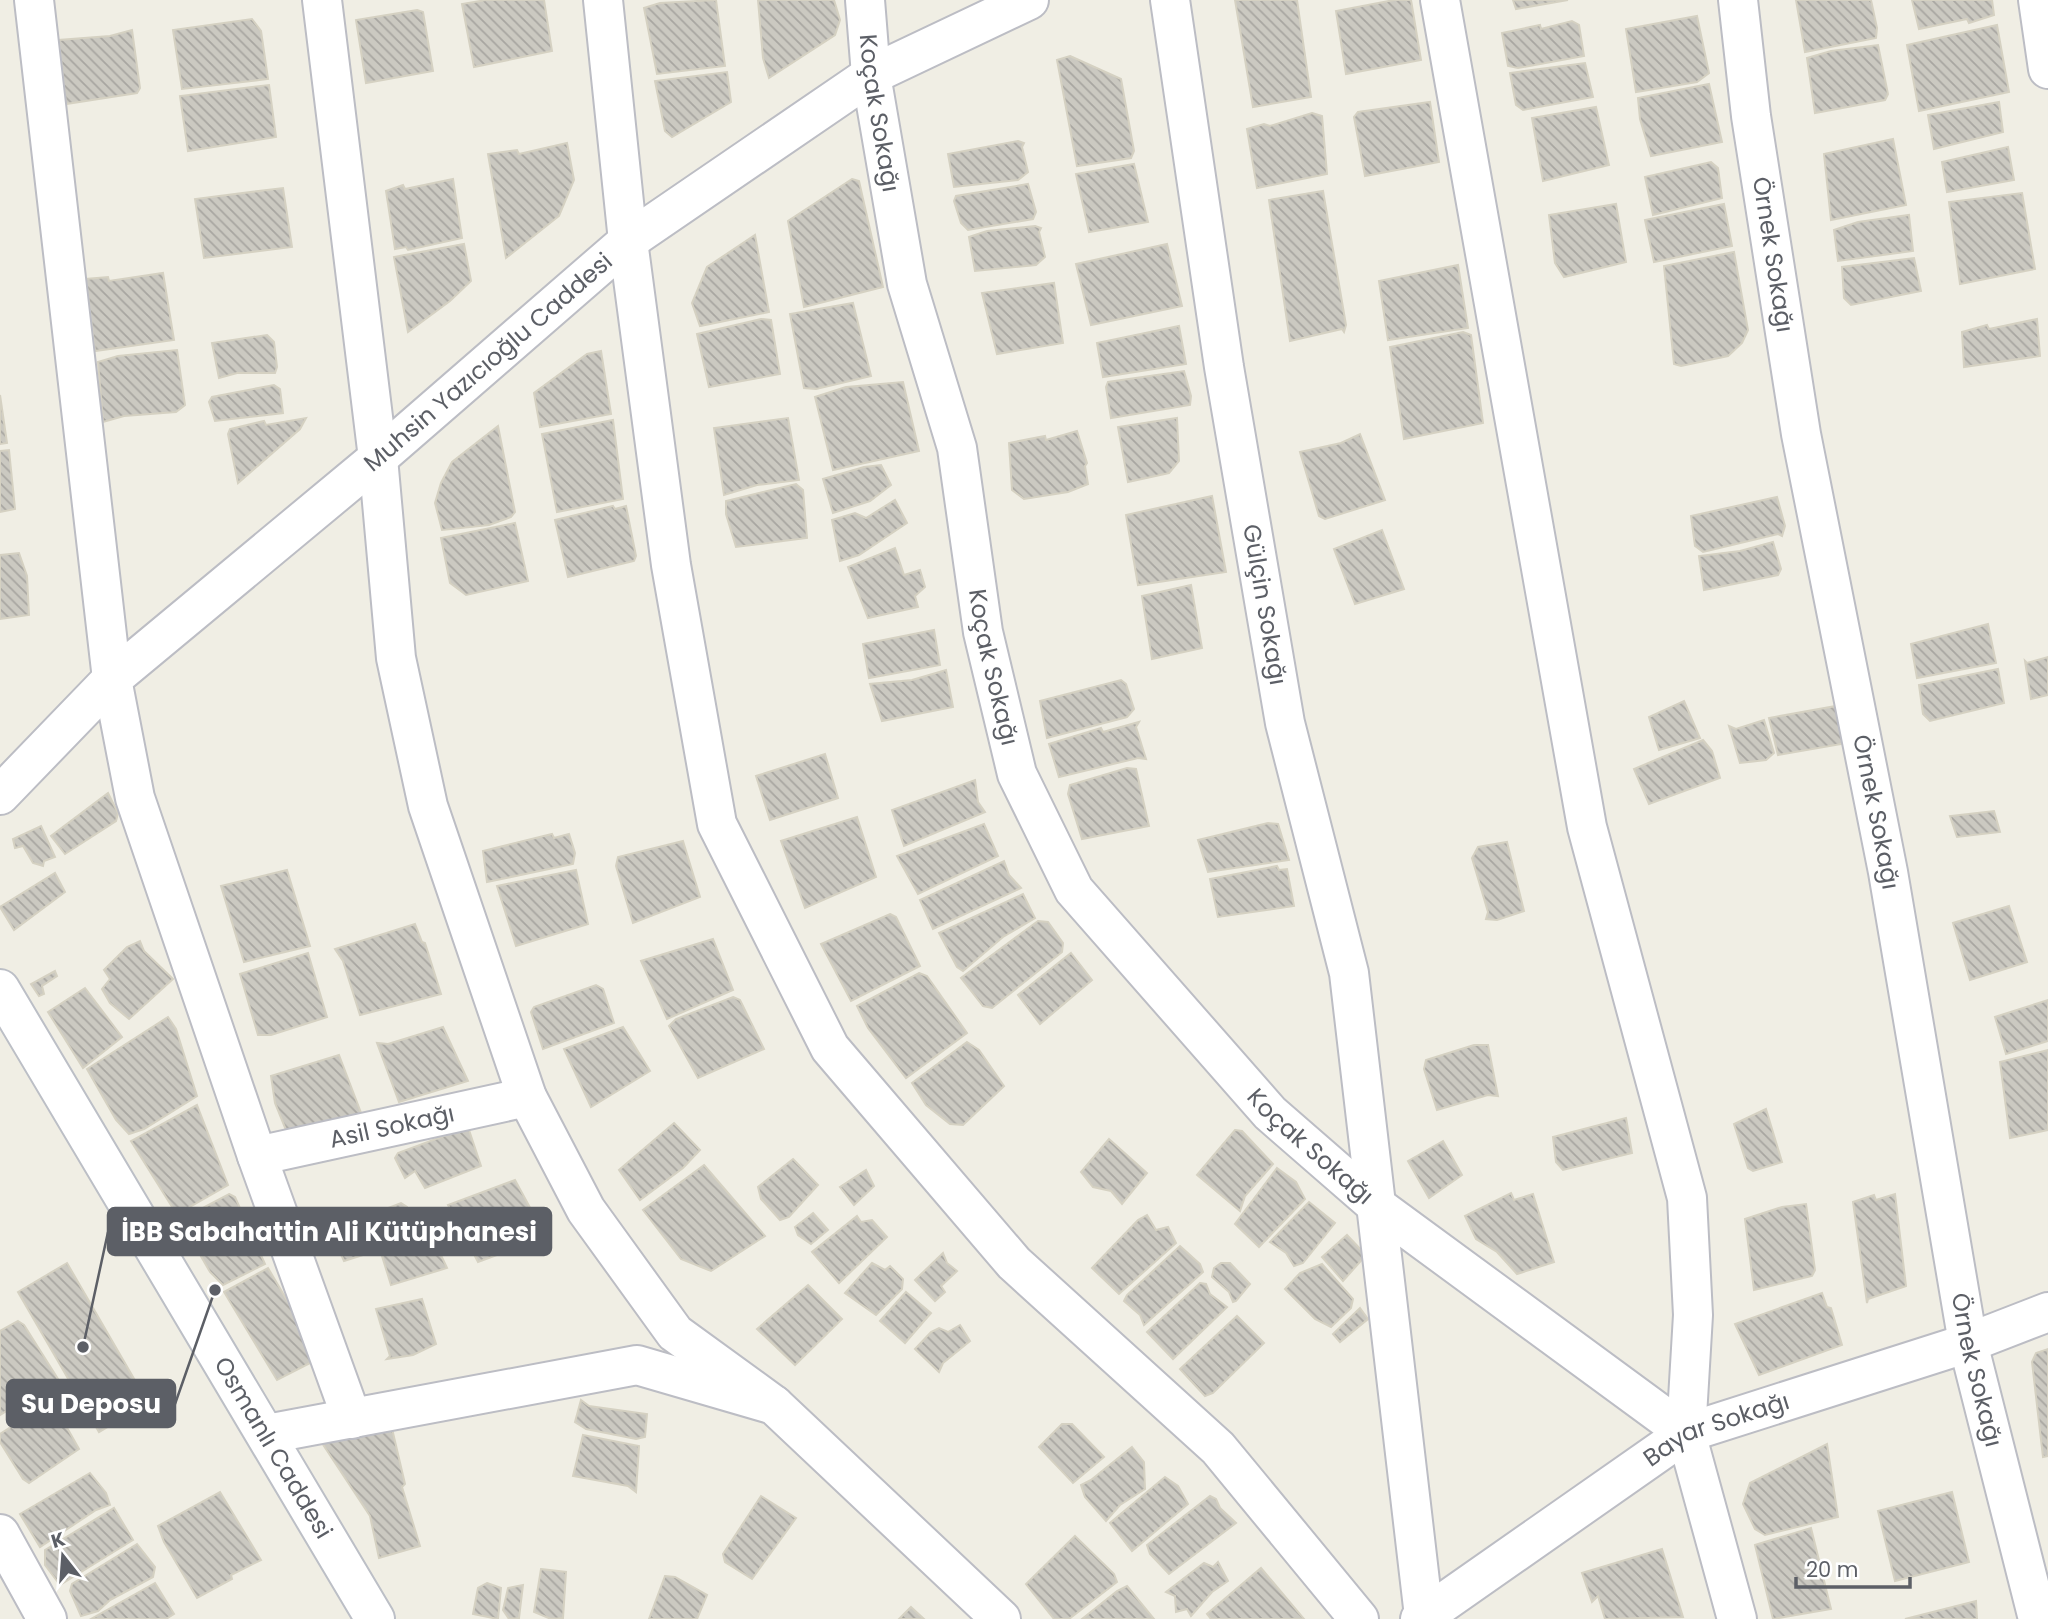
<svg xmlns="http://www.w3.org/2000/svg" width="2048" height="1619" viewBox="0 0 2048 1619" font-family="Poppins,sans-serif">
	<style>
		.building { fill: url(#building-back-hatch); stroke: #d5d1c2; stroke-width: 2 }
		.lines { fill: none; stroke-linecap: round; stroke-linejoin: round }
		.minor-casing { stroke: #bcbdc4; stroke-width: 42 }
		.tertiary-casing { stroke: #bcbdc4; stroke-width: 42 }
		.secondary-casing { stroke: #bcbfc6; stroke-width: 42 }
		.minor { stroke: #fff; stroke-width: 38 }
		.tertiary { stroke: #fff; stroke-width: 38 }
		.secondary { stroke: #fff; stroke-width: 38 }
		.labels { text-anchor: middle; stroke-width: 5; stroke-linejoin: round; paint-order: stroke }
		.street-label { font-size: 24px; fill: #5c5f66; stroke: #fff }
		.leader { fill: none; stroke: #5c5f66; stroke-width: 2.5 }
		.callout-dot { fill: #5c5f66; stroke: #fff; stroke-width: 2.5 }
		.callout { fill: #5c5f66; stroke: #5c5f66; stroke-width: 2.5 }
		.callout-label { font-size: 26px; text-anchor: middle; font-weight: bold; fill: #fff }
	</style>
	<defs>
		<pattern id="building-back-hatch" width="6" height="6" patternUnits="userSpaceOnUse" patternTransform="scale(1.75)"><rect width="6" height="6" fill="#cbc9c1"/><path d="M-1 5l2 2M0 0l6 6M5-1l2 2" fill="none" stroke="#a8a6a1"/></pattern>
	</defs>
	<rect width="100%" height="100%" fill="#f0eee4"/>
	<!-- building -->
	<g class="building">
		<path d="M486 0H544L552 51 474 67 462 4Z"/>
		<path d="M716 0 725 66 657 74 644 8 660 3Z"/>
		<path d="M758 0H834L840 20 835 35 769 78 763 58Z"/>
		<path d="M1235 0H1297L1311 97 1253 107Z"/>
		<path d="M1394 0H1411L1421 60 1346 74 1336 11Z"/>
		<path d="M1513 0H1568L1516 9Z"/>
		<path d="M1796 0H1871L1877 28 1876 38 1805 52Z"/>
		<path d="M1912 0H1992L1994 15 1969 23 1967 19 1919 29Z"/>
		<path d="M417 10 423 12 433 71 366 83 356 20Z"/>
		<path d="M1697 16 1709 73 1697 82 1636 92 1626 29Z"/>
		<path d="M252 19 261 31 268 79 182 89 173 30Z"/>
		<path d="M1572 21 1579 25 1584 56 1518 68 1508 66 1502 33 1540 25 1541 29Z"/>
		<path d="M1997 25 2009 92 1919 111 1907 45Z"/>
		<path d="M132 30 140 88 137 93 66 104 59 40 110 36Z"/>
		<path d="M1878 45 1888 94 1885 100 1815 113 1807 58 1831 51Z"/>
		<path d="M1070 56 1121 79 1134 151 1131 158 1077 166 1057 60Z"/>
		<path d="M1585 63 1593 97 1523 110 1516 105 1510 73Z"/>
		<path d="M727 72 731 102 672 137 665 131 655 81Z"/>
		<path d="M1709 84 1722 142 1651 156 1640 119 1638 98Z"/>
		<path d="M269 85 276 137 188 151 180 96Z"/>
		<path d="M1430 102 1439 162 1365 176 1354 117 1358 112Z"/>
		<path d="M1999 102 2003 132 1934 149 1928 115Z"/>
		<path d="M1596 107 1609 165 1543 181 1532 118Z"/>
		<path d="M1312 113 1322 116 1327 174 1257 188 1247 129 1264 124 1270 126Z"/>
		<path d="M1893 139 1906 205 1831 220 1824 154Z"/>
		<path d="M1018 141 1024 143 1022 147 1028 172 1018 180 954 187 948 154Z"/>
		<path d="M567 143 574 180 559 216 506 258 488 154 517 150 519 154Z"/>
		<path d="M2008 147 2014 180 1947 192 1942 162Z"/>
		<path d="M1711 162 1718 168 1722 198 1653 215 1645 177Z"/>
		<path d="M1134 164 1148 222 1089 232 1076 174Z"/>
		<path d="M453 179 462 238 408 250 406 247 395 249 386 191 403 185 405 189Z"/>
		<path d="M852 179 859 181 883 287 804 307 788 221Z"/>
		<path d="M1028 184 1036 212 1033 219 968 230 961 223 954 201 956 196Z"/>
		<path d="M283 188 292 247 204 258 195 199Z"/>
		<path d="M1323 191 1346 325 1344 332 1342 329 1290 341 1269 200Z"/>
		<path d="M2022 193 2035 269 1960 284 1949 202Z"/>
		<path d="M1616 204 1626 262 1564 277 1555 263 1549 215Z"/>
		<path d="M1724 204 1732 246 1654 262 1645 220Z"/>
		<path d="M1909 215 1913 251 1838 261 1834 230 1858 222Z"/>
		<path d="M1035 226 1041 228 1039 232 1045 257 1036 265 975 271 969 237 987 231Z"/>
		<path d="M755 235 769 312 700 326 692 303 707 267Z"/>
		<path d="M464 244 471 281 450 301 408 332 394 257Z"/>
		<path d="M1167 244 1182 306 1091 325 1076 264Z"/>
		<path d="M1734 252 1748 330 1742 343 1728 356 1681 366 1674 364 1664 266Z"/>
		<path d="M1914 258 1921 291 1851 305 1844 298 1842 267Z"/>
		<path d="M1458 265 1468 328 1388 340 1379 281Z"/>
		<path d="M163 273 174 340 95 351 86 279 108 277 109 281Z"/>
		<path d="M1054 283 1063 343 997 354 982 293Z"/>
		<path d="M853 303 871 376 816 389 804 388 790 314Z"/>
		<path d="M761 319 771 320 780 374 709 387 697 334Z"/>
		<path d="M2037 319 2040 356 1964 367 1962 332 1987 325 1989 329Z"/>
		<path d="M1179 326 1186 364 1103 377 1097 343Z"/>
		<path d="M1463 332 1471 335 1483 423 1404 439 1390 347Z"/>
		<path d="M267 335 274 342 277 367 275 373H237L219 378 212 343Z"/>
		<path d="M177 350 185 405 176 412 124 416 103 422 98 362 118 356Z"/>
		<path d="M601 351 611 414 540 427 534 393 587 354Z"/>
		<path d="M1184 371 1191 396 1190 405 1111 418 1106 387 1108 382Z"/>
		<path d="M903 382 919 451 833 470 815 397 846 387Z"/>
		<path d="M274 385 280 389 283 413 215 421 209 402 212 397Z"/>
		<path d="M0 395 7 443 0 444Z"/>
		<path d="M306 418 300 429 238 483 228 434 230 429 264 421 266 425Z"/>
		<path d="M788 418 799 480 757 485 724 495 714 428Z"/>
		<path d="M1177 418 1179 461 1169 473 1128 482 1118 427Z"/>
		<path d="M613 420 623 499 557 512 542 434Z"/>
		<path d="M498 426 515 512 511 517 489 525 442 530 435 503 441 483 452 462Z"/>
		<path d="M1077 431 1087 463 1085 466 1088 484 1068 492 1024 499 1012 490 1009 443 1045 436 1046 440Z"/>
		<path d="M1360 434 1385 500 1325 519 1319 516 1300 452 1341 443Z"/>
		<path d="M9 450 15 509 0 512V451Z"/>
		<path d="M881 465 891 485 870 501 833 513 823 479 864 467Z"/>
		<path d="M796 484 803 490 807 538 736 547 726 514V501Z"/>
		<path d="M1212 496 1226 572 1138 585 1126 515Z"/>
		<path d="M1777 497 1785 526 1782 536 1778 534 1703 552 1695 546 1691 516Z"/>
		<path d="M895 500 907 523 859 555 840 561 832 520 855 513 866 518Z"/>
		<path d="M613 506 615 509 626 506 636 556 634 561 568 577 555 520Z"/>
		<path d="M515 523 528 581 466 595 450 583 441 538Z"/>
		<path d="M1382 530 1404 589 1355 604 1334 549Z"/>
		<path d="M1773 542 1781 569 1778 575 1704 590 1699 556 1740 551Z"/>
		<path d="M895 548 904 575 920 570 925 587 915 596 918 607 868 618 848 567Z"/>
		<path d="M19 553 27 576 29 615 0 619V555Z"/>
		<path d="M1191 585 1202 648 1152 659 1142 596Z"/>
		<path d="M1988 624 1996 663 1917 678 1911 644Z"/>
		<path d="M934 630 940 665 869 678 863 644Z"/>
		<path d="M2048 657V695L2031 699 2025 661 2027 663Z"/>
		<path d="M1998 669 2004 703 1930 721 1923 714 1919 685Z"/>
		<path d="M946 670 953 707 882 721 870 684 912 680Z"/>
		<path d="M1121 680 1126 684 1134 709 1127 717 1047 738 1040 701Z"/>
		<path d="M1684 701 1700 738 1659 750 1649 717Z"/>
		<path d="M1836 706 1847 743 1778 755 1769 718Z"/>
		<path d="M1764 720 1774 753 1766 760 1740 763 1729 726 1736 729Z"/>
		<path d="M1139 722 1136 727 1146 759 1138 758 1059 777 1049 744 1101 728 1103 732Z"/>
		<path d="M1703 740 1712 751 1720 778 1649 804 1634 769Z"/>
		<path d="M825 754 838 798 770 820 756 776Z"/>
		<path d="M1127 768 1136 769 1149 826 1082 839 1068 794 1070 785Z"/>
		<path d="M975 780 978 802 985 812 904 846 892 810Z"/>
		<path d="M108 793 118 813 116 821 65 854 51 836Z"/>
		<path d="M1994 811 2000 832 1957 837 1950 816Z"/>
		<path d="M857 817 876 877 805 908 781 841Z"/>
		<path d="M1268 823 1278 824 1289 860 1208 872 1198 840Z"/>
		<path d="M984 824 998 856 918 894 897 856Z"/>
		<path d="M41 826 55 857 44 861 43 866 33 863 23 846 15 848 13 839Z"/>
		<path d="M552 834 554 838 569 834 575 853 573 864 487 882 483 851Z"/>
		<path d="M683 841 700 897 633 923 616 866 618 857Z"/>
		<path d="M1507 842 1524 911 1497 920 1486 919 1488 912 1472 858 1478 847Z"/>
		<path d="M1004 861 1009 875 1021 888 933 929 920 900Z"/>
		<path d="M1277 866 1279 870 1287 869 1294 906 1218 917 1210 879Z"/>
		<path d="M287 870 310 946 244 962 221 886Z"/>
		<path d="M576 870 588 924 516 946 497 886Z"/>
		<path d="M55 873 65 892 14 930 0 907Z"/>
		<path d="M1023 894 1035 918 1003 937 963 971 957 967 939 933Z"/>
		<path d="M2009 906 2027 962 1970 980 1953 923Z"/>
		<path d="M890 914 896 917 920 966 851 1001 821 944Z"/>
		<path d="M1038 921 1048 922 1063 943 1062 952 992 1008 983 1006 961 978Z"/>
		<path d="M415 924 422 942 425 943 441 994 360 1015 343 961 335 949Z"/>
		<path d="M713 939 733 990 667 1019 641 961Z"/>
		<path d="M140 941 144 951 173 979 129 1019 110 1003 102 989 110 979 104 970 127 947Z"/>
		<path d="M308 953 327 1017 271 1035H258L240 974Z"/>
		<path d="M1071 953 1092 980 1040 1024 1018 995Z"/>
		<path d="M55 971 57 976 42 986 44 994 39 996 31 984Z"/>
		<path d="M919 973 927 976 967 1033 906 1078 868 1028 857 1006Z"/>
		<path d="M596 985 603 989 614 1023 543 1049 531 1012 534 1007Z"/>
		<path d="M85 988 122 1037 83 1068 48 1012Z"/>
		<path d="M733 997 740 1000 764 1049 698 1078 669 1026 676 1019Z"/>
		<path d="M2048 1000V1041L2006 1054 1995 1017Z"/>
		<path d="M168 1017 176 1029 197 1096 144 1129 129 1134 116 1120 87 1069Z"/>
		<path d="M443 1027 468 1081 399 1102 377 1043 388 1044Z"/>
		<path d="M623 1027 650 1071 591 1107 564 1049Z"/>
		<path d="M967 1042 979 1050 1004 1086 963 1125 950 1124 926 1105 912 1083Z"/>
		<path d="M1474 1045H1488L1498 1096 1488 1095 1437 1110 1424 1069 1426 1060Z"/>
		<path d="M2048 1050V1130L2010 1138 2000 1062Z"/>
		<path d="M339 1055 363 1118 290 1140 275 1103 271 1076Z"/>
		<path d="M197 1105 228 1185 179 1213 174 1210 131 1141Z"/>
		<path d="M1766 1109 1782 1162 1753 1171 1748 1168 1734 1124Z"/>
		<path d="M1626 1118 1632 1153 1563 1170 1556 1162 1553 1137Z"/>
		<path d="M674 1123 700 1150 683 1168 640 1200 619 1170Z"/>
		<path d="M468 1127 481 1166 425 1188 415 1171 405 1178 395 1158 398 1153Z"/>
		<path d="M1235 1130 1242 1131 1273 1164 1245 1196 1240 1211 1197 1175Z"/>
		<path d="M1109 1139 1147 1173 1122 1204 1111 1191 1093 1187 1081 1172Z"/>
		<path d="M1443 1141 1462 1175 1429 1198 1408 1161Z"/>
		<path d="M793 1159 818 1185 789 1217 780 1220 761 1199 758 1187Z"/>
		<path d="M704 1165 765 1236 711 1271 681 1259 643 1210Z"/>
		<path d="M1277 1168 1296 1182 1305 1199 1259 1247 1235 1224Z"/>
		<path d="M866 1170 874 1186 854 1205 840 1187Z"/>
		<path d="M515 1180 546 1237 478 1262 448 1205Z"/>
		<path d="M1511 1193 1514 1200 1533 1194 1554 1262 1517 1274 1497 1252 1476 1239 1465 1216Z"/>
		<path d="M229 1194 235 1197 265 1264 223 1285 210 1272 180 1220Z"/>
		<path d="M1895 1194 1906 1286 1868 1299 1867 1303 1853 1202 1874 1195 1876 1200Z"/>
		<path d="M1309 1202 1335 1223 1303 1263 1294 1266 1286 1253 1270 1242Z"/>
		<path d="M401 1203 407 1207 416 1234 404 1242 344 1261 330 1230Z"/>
		<path d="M1806 1204 1815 1270 1812 1276 1754 1290 1745 1219 1782 1207Z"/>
		<path d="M813 1213 828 1230 811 1244 798 1235 795 1227Z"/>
		<path d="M1147 1215 1156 1230 1168 1227 1176 1243 1119 1294 1092 1268 1138 1220Z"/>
		<path d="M857 1216 861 1222 872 1220 887 1237 839 1283 812 1252Z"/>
		<path d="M1347 1235 1366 1255 1343 1281 1322 1257Z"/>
		<path d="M432 1236 447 1268 391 1285 382 1256Z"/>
		<path d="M1180 1246 1200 1264 1203 1272 1144 1325 1140 1315 1124 1301 1127 1295Z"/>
		<path d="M943 1253 947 1263 957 1271 941 1286 945 1292 935 1301 915 1280Z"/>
		<path d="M67 1263 148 1403 99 1432 18 1292Z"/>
		<path d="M872 1263 885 1270 890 1266 903 1279 902 1289 876 1315 845 1293Z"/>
		<path d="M1221 1263H1230L1250 1284 1236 1301 1233 1302 1229 1292 1212 1277 1214 1268Z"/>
		<path d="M1322 1264 1353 1299 1351 1308 1331 1327 1315 1319 1285 1289 1300 1273Z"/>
		<path d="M268 1268 318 1353 316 1360 277 1380 224 1292Z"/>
		<path d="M1200 1283 1206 1284 1210 1294 1227 1307 1173 1359 1147 1332Z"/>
		<path d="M808 1285 842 1319 795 1365 757 1329Z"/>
		<path d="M906 1292 931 1313 905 1343 880 1321Z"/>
		<path d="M1822 1293 1827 1307 1831 1308 1842 1345 1759 1375 1735 1324Z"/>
		<path d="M422 1299 436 1344 413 1355 387 1359 390 1356 376 1309Z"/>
		<path d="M1360 1308 1368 1319 1340 1342 1333 1334Z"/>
		<path d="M1237 1316 1264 1343 1213 1393 1205 1396 1180 1369Z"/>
		<path d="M18 1321 24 1325 58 1379 0 1415V1331Z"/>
		<path d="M960 1325 970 1341 943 1363 939 1372 915 1349 931 1332 939 1328 948 1332Z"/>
		<path d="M2048 1349V1456L2043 1457 2032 1362 2036 1353Z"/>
		<path d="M581 1400 589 1406 647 1414 645 1437 636 1439 586 1429 575 1422Z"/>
		<path d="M52 1401 79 1449 29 1483 23 1479 0 1442V1434Z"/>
		<path d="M390 1420 405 1484 402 1487 420 1546 379 1558 370 1516 322 1443Z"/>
		<path d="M1062 1424H1072L1104 1457 1073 1483 1039 1447Z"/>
		<path d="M583 1435 639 1446 636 1492 628 1486 573 1476Z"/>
		<path d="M1827 1444 1838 1517 1765 1535 1755 1529 1743 1504 1750 1483Z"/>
		<path d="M1132 1447 1144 1462 1145 1489 1120 1505 1106 1521 1085 1497 1081 1485 1091 1480Z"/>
		<path d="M90 1473 106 1493 110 1505 96 1510 40 1547 20 1514Z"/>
		<path d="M1165 1477 1178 1486 1188 1504 1132 1551 1110 1523Z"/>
		<path d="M220 1492 261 1560 231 1575 232 1579 197 1598 164 1542 158 1526Z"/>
		<path d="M1952 1492 1969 1562 1895 1581 1878 1511Z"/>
		<path d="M761 1496 796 1518 752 1579 725 1562 723 1554Z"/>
		<path d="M1210 1496 1216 1499 1220 1508 1236 1523 1169 1574 1150 1554 1147 1545Z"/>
		<path d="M114 1508 133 1540 60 1585 45 1565V1550Z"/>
		<path d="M1811 1528 1831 1609 1773 1619 1755 1545Z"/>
		<path d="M1075 1536 1114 1574 1117 1582 1069 1619H1054L1026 1584Z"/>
		<path d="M137 1544 155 1567 153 1577 110 1600 98 1611 81 1616 70 1591 72 1584Z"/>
		<path d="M1662 1549 1683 1617 1605 1619 1598 1596 1592 1602 1582 1573Z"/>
		<path d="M1218 1562 1228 1581 1212 1592 1191 1616 1187 1609 1176 1612 1175 1596 1166 1592 1204 1563 1213 1567Z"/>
		<path d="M1261 1568 1304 1619H1211L1207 1614Z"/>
		<path d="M541 1569 566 1572 563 1618 551 1619 534 1612Z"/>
		<path d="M665 1576 675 1577 707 1595 697 1619H649Z"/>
		<path d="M155 1583 174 1614 166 1619H91Z"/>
		<path d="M487 1583 501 1588 498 1619 473 1614 478 1588Z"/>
		<path d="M523 1585 519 1618 509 1619 503 1610 508 1588Z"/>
		<path d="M1127 1586 1154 1619H1082L1117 1591Z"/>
		<path d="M1976 1601 1977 1619H1905Z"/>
		<path d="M911 1607 924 1619H899Z"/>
	</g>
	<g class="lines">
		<!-- minor casing -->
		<g class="minor-casing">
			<g id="minor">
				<path d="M34 0 112 679 135 798 257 1156 352 1419"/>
				<path d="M322 0 378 458 396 658 428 806 527 1097 586 1210 675 1333 774 1405"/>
				<path d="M603 0 628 241 671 565 717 824 830 1048 1014 1263 1218 1448 1359 1619"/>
				<path id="s1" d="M865 0 871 75 907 284 957 448 983 632 1017 774 1074 890 1270 1113 1378 1207 1686 1433"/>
				<path id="s2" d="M1170 0 1224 367 1285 723 1349 973 1424 1616"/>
				<path d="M1440 0 1587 827 1687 1198 1693 1315 1686 1433 1737 1619"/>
				<path id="s3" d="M1738 0 1751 116 1801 434 1888 872 1968 1343 2038 1619"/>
				<path d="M2038 0 2048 69"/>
				<path id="s4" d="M257 1156 527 1097"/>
				<path d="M267 1434 637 1365 774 1405 1001 1619"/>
				<path d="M0 1534 47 1619"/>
				<path id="s5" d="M1420 1619 1686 1433 1968 1343 2048 1312"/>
			</g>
		</g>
		<!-- tertiary casing -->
		<g class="tertiary-casing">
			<g id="tertiary">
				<path id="s6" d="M0 795 112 679 378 458 628 241 871 75 1029 0"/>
			</g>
		</g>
		<!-- secondary casing -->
		<g class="secondary-casing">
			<g id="secondary">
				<path id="s7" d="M0 989 375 1619"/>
			</g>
		</g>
		<!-- minor -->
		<use href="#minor" class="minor"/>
		<!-- tertiary -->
		<use href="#tertiary" class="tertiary"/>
		<!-- secondary -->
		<use href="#secondary" class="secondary"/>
	</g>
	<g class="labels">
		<!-- street labels -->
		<g class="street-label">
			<text dy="8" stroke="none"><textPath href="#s1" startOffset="114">Koçak Sokağı</textPath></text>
			<text dy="8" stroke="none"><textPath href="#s3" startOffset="257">Örnek Sokağı</textPath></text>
			<text dy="8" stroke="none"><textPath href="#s6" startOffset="653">Muhsin Yazıcıoğlu Caddesi</textPath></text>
			<text dy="8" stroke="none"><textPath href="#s2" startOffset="612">Gülçin Sokağı</textPath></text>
			<text dy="8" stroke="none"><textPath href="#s1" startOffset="681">Koçak Sokağı</textPath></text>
			<text dy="8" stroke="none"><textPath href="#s3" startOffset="824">Örnek Sokağı</textPath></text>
			<text dy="8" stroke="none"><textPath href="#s4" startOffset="138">Asil Sokağı</textPath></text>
			<text dy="8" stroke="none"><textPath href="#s1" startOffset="1269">Koçak Sokağı</textPath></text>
			<text dy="8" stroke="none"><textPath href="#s3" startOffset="1391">Örnek Sokağı</textPath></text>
			<text dy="8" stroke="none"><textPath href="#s5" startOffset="354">Bayar Sokağı</textPath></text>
			<text dy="8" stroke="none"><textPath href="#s7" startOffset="534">Osmanlı Caddesi</textPath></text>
		</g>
	</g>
	<!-- callouts -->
	<path class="leader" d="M83 1347L108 1232M215 1290L175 1404"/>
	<g class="callout-dot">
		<circle cx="83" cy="1347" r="7"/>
		<circle cx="215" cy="1290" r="7"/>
	</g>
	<g class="callout">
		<rect x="108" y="1208" width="443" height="47" rx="7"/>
		<rect x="7" y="1380" width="168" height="47" rx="7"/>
	</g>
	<g class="callout-label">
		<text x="329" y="1241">İBB Sabahattin Ali Kütüphanesi</text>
		<text x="91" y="1413">Su Deposu</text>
	</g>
	<!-- north arrow -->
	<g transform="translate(63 1556) rotate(343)" stroke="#ffffff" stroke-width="5" paint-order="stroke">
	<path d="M0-5L12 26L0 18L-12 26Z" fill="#5c5f66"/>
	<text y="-10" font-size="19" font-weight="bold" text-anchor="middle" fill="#5c5f66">K</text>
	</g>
	<!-- scale -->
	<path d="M1796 1577v10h114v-10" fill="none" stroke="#5c5f66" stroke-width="3.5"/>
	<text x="1806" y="1577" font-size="21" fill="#5c5f66" stroke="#ffffff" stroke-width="5" paint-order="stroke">20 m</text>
</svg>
